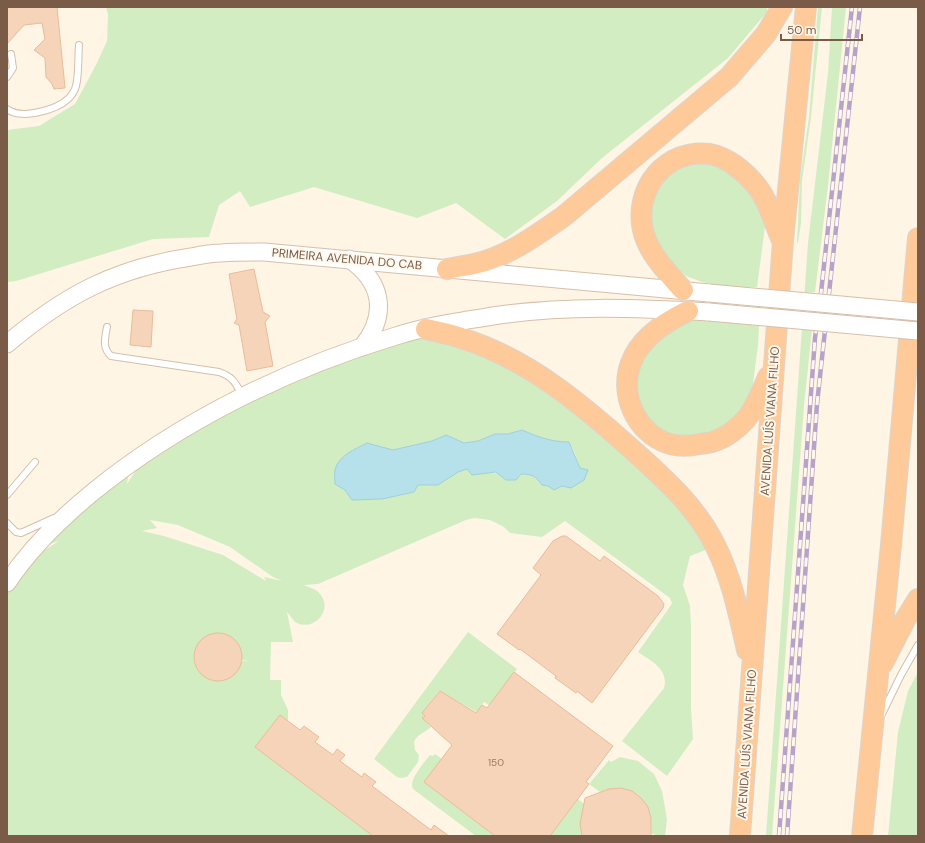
<svg xmlns="http://www.w3.org/2000/svg" width="925" height="843" viewBox="0 0 925 843" font-family="'DM Sans',sans-serif">
	<style>
		.green { fill: #d2edc2; fill-rule: evenodd }
		.water { fill: #b7e1ea; stroke: #9dd0dd }
		.building { fill: #f6d4ba; stroke: #eabb99 }
		.lines { fill: none; stroke-linecap: round; stroke-linejoin: round }
		.service-casing { stroke: #d4bfac; stroke-width: 8 }
		.secondary-casing { stroke: #d7bfa9; stroke-width: 19 }
		.trunk-casing { stroke: #dcd4cf; stroke-width: 22 }
		.service { stroke: #fff; stroke-width: 6 }
		.secondary { stroke: #fff; stroke-width: 17 }
		.trunk { stroke: #feca99; stroke-width: 20 }
		.rail-casing { stroke: #b9a2c9; stroke-width: 4.5 }
		.rail { stroke: #fff9ed; stroke-width: 3; stroke-dasharray: 9; stroke-linecap: butt }
		.secondary-bridge-casing { stroke: #d7bfa9; stroke-width: 19; stroke-linecap: butt }
		.secondary-bridge { stroke: #fff; stroke-width: 17 }
		.labels { text-anchor: middle; stroke-width: 4; stroke-linejoin: round; paint-order: stroke }
		.number-label { font-size: 10px; fill: #997964 }
		.street-label { font-size: 12px; fill: #7a5b47; stroke: #fff9ed }
	</style>
	<rect width="100%" height="100%" fill="#fef5e5"/>
	<!-- green -->
	<g class="green">
		<path d="M106 7H767V12L728 58 602 158 557 201 505 239 456 203 417 218 314 187 250 207 240 191 219 205 209 237 153 239 16 281 7 282V130L39 126 75 104 96 65 107 41 108 14Z"/>
		<path d="M818 7H822L811 117 802 181 801 223 798 243H808L828 73 832 7H846L828 186 815 292 805 293 803 328 812 329 804 406 772 836H766L808 243H797L800 179 809 117Z"/>
		<path d="M706 161 743 179 761 206 765 227 757 287H730L702 282 686 276 670 262 654 240 649 212 655 188 667 174 687 162Z"/>
		<path d="M687 320H702L759 326 758 345 752 391 738 413 722 429 709 435 669 436 658 429 637 402 636 378 645 352 664 333Z"/>
		<path d="M426 329 575 400 716 546 690 556 683 585 690 606 691 626V708L693 739 667 776 622 741 664 688C669 669 651 661 638 652L669 608 672 603 670 598 565 521 542 537 510 533 504 527 490 520 474 518 466 520 318 584 304 585C309 588 316 588 320 594 334 610 313 633 295 622 292 619 290 615 287 612L293 642H271L270 680H281V695L288 710V721L280 715 255 747 373 836H7V585L32 558 59 541 31 550 130 464 127 484 148 451 243 397ZM522 430C538 437 552 442 569 442L574 451 580 468 562 486 554 490 548 486 542 485 536 477 530 474 487 473 467 469 458 472 449 477 418 485 414 492 352 500 345 490 339 461 353 450 367 443 393 450 432 441 446 435 463 443 478 441 495 434H508ZM150 520 178 525 230 547 273 577 282 581 264 577 266 581 223 555 164 536 142 531 157 528ZM220 633C234 637 241 645 241 660L249 661H241C229 698 181 675 197 646 202 637 210 634 220 633Z"/>
		<path d="M468 632 517 669 489 705 484 702 477 712 439 691 422 713 425 716 422 718 431 727C425 733 417 734 414 742L415 750 419 755 418 762 407 777 401 778 397 777 374 759Z"/>
		<path d="M918 672V836H888L898 732 908 691Z"/>
		<path d="M435 754 442 759 424 782 495 836H476L413 789C408 780 424 763 430 755L433 756Z"/>
		<path d="M620 757 638 761 654 774 662 791 667 819 665 836H655L656 835 650 833C656 813 642 791 621 788 614 787 607 790 600 792L589 784 609 760 611 762Z"/>
		<path d="M578 799 585 805 583 836H550Z"/>
	</g>
	<!-- water -->
	<path class="water" d="M522 430C538 437 552 442 569 442L580 468 588 470 584 480 571 488 562 486 554 490 548 486 542 485C536 476 532 474 521 474L516 480H506L496 472 472 475 467 469 458 472 438 485H418L414 492 382 499 352 500 345 490 335 484C335 480 334 475 335 470 338 456 355 449 367 443L393 450 432 441 446 435 464 443 478 441 495 434H508Z"/>
	<!-- building -->
	<g class="building">
		<path d="M7 7H57L65 88 54 89 52 84 46 77 45 58 34 50 45 39 42 23 24 25 7 44Z"/>
		<path d="M254 269 263 312 270 316 265 322 273 366 247 371 239 325 234 323 237 319 229 274Z"/>
		<path d="M133 310 153 311 151 347 130 345Z"/>
		<path d="M562 536H566L600 561 604 556 658 596 664 604 663 608 592 703 577 691 576 693 555 678 556 676 520 649 519 650 497 634 541 575 533 568 553 541Z"/>
		<circle cx="218" cy="657" r="24"/>
		<path d="M514 672 613 746 586 782 589 784 550 836H495L424 782 452 745 422 718 425 716 422 713 440 691 476 713 482 705 487 708Z"/>
		<path d="M280 715 300 730 304 726 319 737 315 742 333 755 337 749 345 755 340 761 362 777 364 773 376 782 372 786 431 830 434 825 449 836H373L255 747Z"/>
		<path d="M621 788 632 791 641 798 648 807 651 818V836H582L580 824 585 798 609 789Z"/>
	</g>
	<g class="lines">
		<!-- service casing -->
		<g class="service-casing">
			<g id="service">
				<path d="M7 77 13 68 11 54"/>
				<path d="M7 109C21 120 56 110 68 99 71 96 75 90 76 86 79 75 78 56 79 45"/>
				<path d="M107 327C105 338 102 348 111 356L219 372C233 377 235 382 242 395"/>
				<path d="M7 495 35 462"/>
				<path d="M7 523 16 532 21 533 54 518"/>
				<path d="M881 716 901 675 918 645"/>
			</g>
		</g>
		<!-- secondary casing -->
		<g class="secondary-casing">
			<g id="secondary">
				<path d="M349 259C383 282 388 315 362 347"/>
				<path d="M7 344C65 295 116 268 191 257 201 255 211 253 221 253 235 252 249 252 264 252L709 293"/>
				<path d="M7 583C31 547 60 519 93 492 180 421 289 368 396 336 427 326 461 321 493 316 564 305 637 308 709 312"/>
			</g>
		</g>
		<!-- trunk casing -->
		<g class="trunk-casing">
			<g id="trunk">
				<path d="M447 269C456 267 465 266 474 264 507 257 537 235 564 216L729 77 766 34 782 7"/>
				<path d="M683 290C668 273 648 253 643 230 634 188 666 148 710 154 727 157 744 171 755 184 768 199 773 220 781 238"/>
				<path d="M688 311C665 322 640 338 631 363 619 394 636 432 667 443 678 447 690 446 700 444 705 443 711 443 715 441 727 437 739 427 747 418 756 406 762 391 768 377"/>
				<path d="M426 329C438 332 450 334 461 338 529 359 585 407 636 453 667 481 698 509 716 547 732 579 739 615 747 650"/>
				<path d="M883 663 905 620 918 599"/>
				<path d="M740 836 783 241 806 7"/>
				<path d="M862 836 891 545 918 238"/>
			</g>
		</g>
		<!-- service -->
		<use href="#service" class="service"/>
		<!-- secondary -->
		<use href="#secondary" class="secondary"/>
		<!-- trunk -->
		<use href="#trunk" class="trunk"/>
		<!-- rail casing -->
		<g class="rail-casing">
			<g id="rail">
				<path d="M779 836 815 338 821 293 852 7"/>
				<path d="M787 836 817 404 860 7"/>
			</g>
		</g>
		<!-- rail -->
		<use href="#rail" class="rail"/>
		<!-- secondary-bridge casing -->
		<g class="secondary-bridge-casing">
			<g id="secondary-bridge">
				<path d="M709 293 918 312"/>
				<path d="M709 312 918 331"/>
			</g>
		</g>
		<!-- secondary-bridge -->
		<use href="#secondary-bridge" class="secondary-bridge"/>
	</g>
	<g class="labels">
		<!-- number labels -->
		<g class="number-label">
			<text x="496" y="766">150</text>
		</g>
		<!-- street labels -->
		<g class="street-label">
			<text transform="translate(347 259) rotate(5)" y="4">PRIMEIRA AVENIDA DO CAB</text>
			<text transform="translate(770 421) rotate(-86)" y="4">AVENIDA LUÍS VIANA FILHO</text>
			<text transform="translate(747 744) rotate(-86)" y="4">AVENIDA LUÍS VIANA FILHO</text>
		</g>
	</g>
	<!-- border -->
	<rect width="925" height="843" fill="none" stroke="#7a5b47" stroke-width="16"/>
	<!-- scale -->
	<path d="M781 34v6h81v-6" fill="none" stroke="#7a5b47" stroke-width="2"/>
	<text x="787" y="34" font-size="12" fill="#7a5b47" stroke="#fff9ed" stroke-width="3" paint-order="stroke">50 m</text>
</svg>
